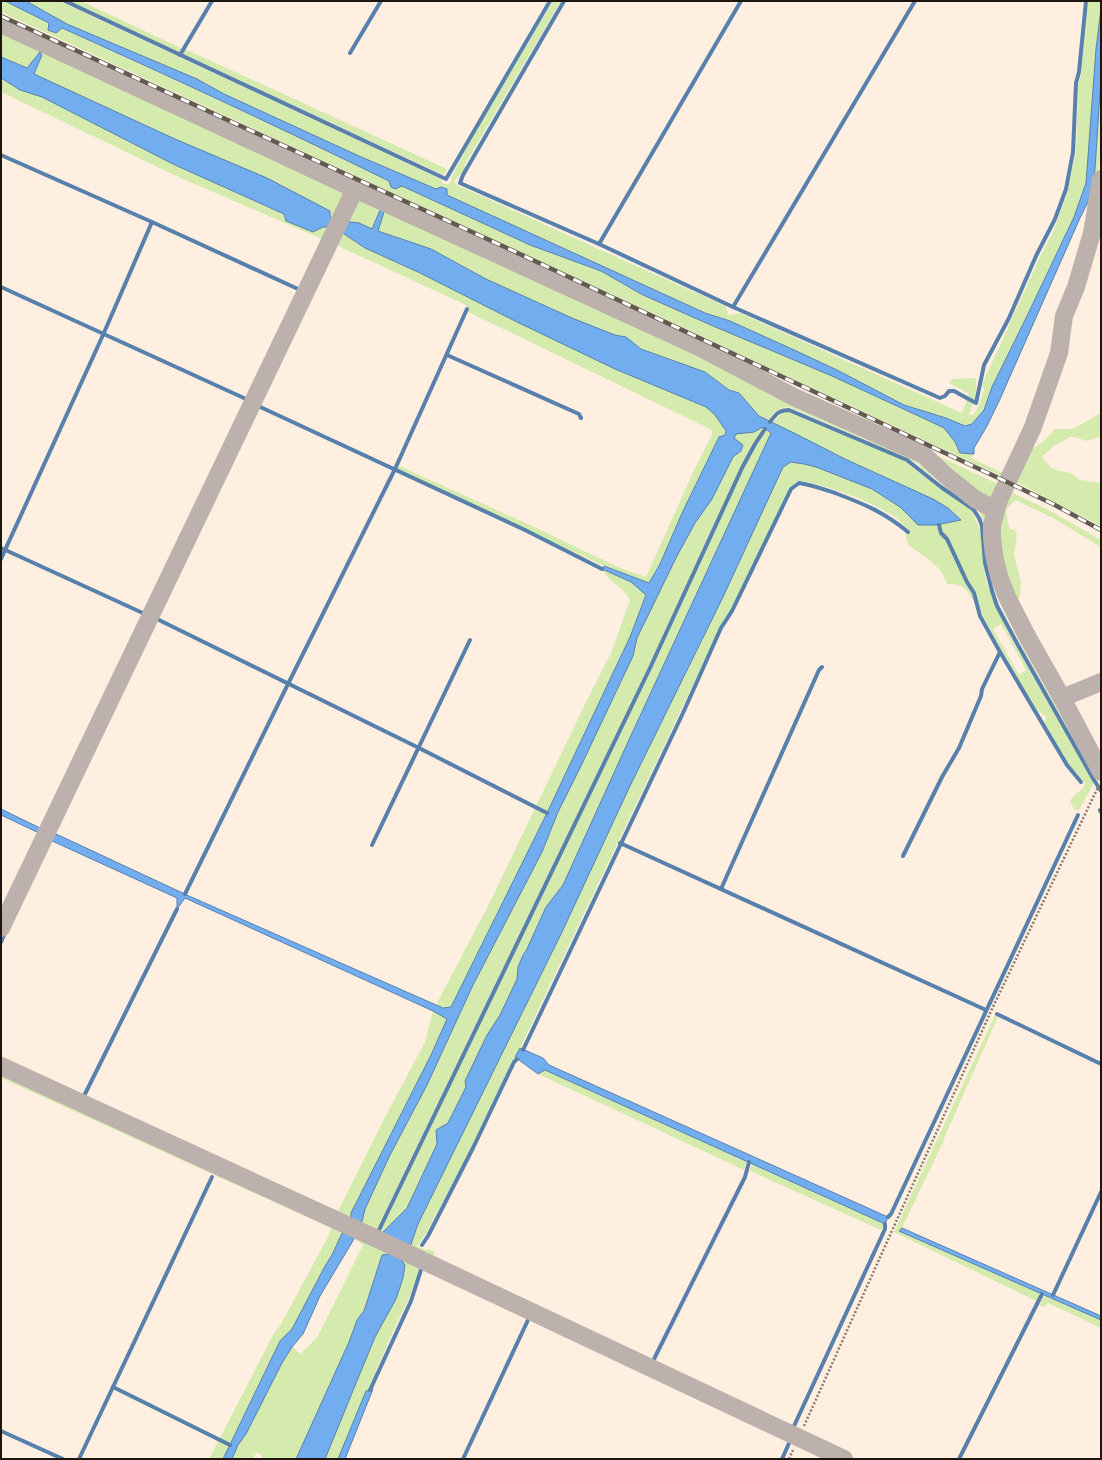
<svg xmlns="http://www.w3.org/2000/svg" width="1102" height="1460" viewBox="0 0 1102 1460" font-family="Figtree,sans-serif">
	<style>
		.green { fill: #d4ebad; fill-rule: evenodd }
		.water { fill: #72adf0; stroke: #5880ac }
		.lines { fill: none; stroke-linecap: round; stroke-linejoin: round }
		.stream { stroke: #5880ac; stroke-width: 4 }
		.path { stroke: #867b70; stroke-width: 2.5; stroke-dasharray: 2 2; stroke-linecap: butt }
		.minor { stroke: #bdb1ad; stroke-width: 18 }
		.rail-casing { stroke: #635a50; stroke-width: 4.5 }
		.rail { stroke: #fff; stroke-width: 3; stroke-dasharray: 9; stroke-linecap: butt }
	</style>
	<rect width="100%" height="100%" fill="#ffefe0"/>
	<!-- green -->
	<g class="green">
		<path d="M1 1H5L49 23 48 30 61 28 314 144 389 181 391 187 396 189 402 186 530 245 601 271 643 295 713 326 832 376 925 419 944 428 955 442 960 453 974 454 971 458 1005 474 1003 477 603 290 1 12Z"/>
		<path d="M26 1H59L439 178 444 184H449L452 181 451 177 480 124 553 1H561L464 166 467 170 465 173H461L454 182 457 185 725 306 729 315 740 313 962 413 969 394 949 383 953 379 976 378C977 392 974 402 969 415H973L978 407 984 389 982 385 985 378 1039 259 1054 230 1067 194 1076 152 1078 85 1081 75 1088 1H1101L1086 183 1074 217 1027 316 992 387 984 410 972 424 966 426 946 418 904 405 837 370 792 349 730 321 705 313 447 195V189L441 187 436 189 359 156 224 94 197 79 67 24Z"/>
		<path d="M68 1H81L181 48 180 53Z"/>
		<path d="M1 29 40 52 27 68 1 57Z"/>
		<path d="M185 49 447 169 444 175 183 54Z"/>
		<path d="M50 53 343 192 345 196 333 220 330 216 329 211 267 178 175 139 34 74 42 55Z"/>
		<path d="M1101 77V153L1096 189 1091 196 1095 169Z"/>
		<path d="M1 79 20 90 42 97 175 165 284 214 286 221 313 232 323 226 329 227 324 240 174 175 1 92Z"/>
		<path d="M362 200 381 208 372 230 359 223 343 221 356 202Z"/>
		<path d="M385 209 913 456 988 512V538L1099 776 1096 781 1092 772 1019 641 996 594 991 580 984 525 980 513 972 504 922 469 919 464 909 459 790 407C780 407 774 412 768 421L759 416 739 394 729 390 705 372 641 349 626 337 615 335 572 318 486 279 431 249 377 230Z"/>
		<path d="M338 230 365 248 418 272 517 322 615 369 706 407 715 415 726 431 725 435 719 437 683 511 660 564 649 583 604 566 397 469 399 466 528 524 618 567 646 577 694 470 712 435V430L468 312 469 308 466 305 334 244Z"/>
		<path d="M719 353 1002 486 989 500 946 473Z"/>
		<path d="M789 411 868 444 909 462 913 465V468L917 471 970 508 980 529 982 544 983 563 986 581 992 598 1012 640 1094 783 1079 810 1074 809 1070 801C1074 794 1080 792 1085 785L1083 780 1069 764 1044 722 1046 719V716L1037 710 1015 674 983 616 978 602H974C968 590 962 583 947 584 941 564 924 557 908 545L905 533 909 530C904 526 900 521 895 517 877 504 819 481 797 481L789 488 732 608 721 626 520 1048 515 1057 513 1059 471 1148 425 1235 417 1246 426 1250 429 1249 435 1252 434 1256 525 1302 539 1307 581 1331 797 1430 796 1432 580 1332 376 1235 1 1062V1058L81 1095 86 1099 338 1211 384 1119 425 1042 433 1011 447 1019 431 1055 351 1213 352 1220 359 1224 362 1222 365 1209 390 1155 427 1085 473 985 542 852 558 812 580 768 633 656 637 638 677 556 695 523 712 499 733 457 741 451 743 445 734 438 736 433 754 432 763 427 764 428 754 443 740 468 648 668 376 1231 377 1235 651 670 743 469 756 445 766 429 771 433 628 742 563 885 546 907 526 951 522 955 518 967 517 979 500 1015 487 1035 465 1081 466 1087 448 1123 436 1130 437 1144 407 1208 382 1233 395 1241 410 1246 418 1224 562 932 630 786 723 597 783 467 791 462 804 464 816 467 872 489 900 507 918 525H936L960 520 948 508 933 499 845 459 772 423 783 412ZM1001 624 1026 670 1019 675 993 629Z"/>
		<path d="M1101 413V437L1085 441 1076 437H1070L1054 446 1042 457 1051 468 1060 471 1071 473 1080 480 1101 483V526L1012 480 1023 455 1044 441 1055 429H1073Z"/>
		<path d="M1008 492 1015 494 1045 508 1101 540V547L1053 518 1015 500 1006 510 1008 524 1010 529 1015 530 1017 535 1014 555 1021 582 1020 596 1015 604 995 545Z"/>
		<path d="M602 569 631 582 646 595 630 637 547 813 451 1007 443 1008 436 1005 489 904 587 700 611 653 630 600C624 587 608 582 602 569Z"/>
		<path d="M995 1015 998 1017 945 1136 944 1140 902 1228 900 1230 1040 1293 1036 1301 894 1232Z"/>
		<path d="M545 1070 746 1161 744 1170 538 1074Z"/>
		<path d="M1 1072 421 1267 408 1300 391 1336 338 1459H325L375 1337 396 1299 378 1267 364 1312 357 1320 349 1342 296 1459H261L262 1455 256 1453 253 1459H232L238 1445 246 1434 282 1363 292 1347 301 1354 318 1336 363 1245 348 1234 342 1233 333 1253 324 1268 292 1329 280 1341 223 1459H209L273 1335 281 1324 329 1235 331 1228 1 1078Z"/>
		<path d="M752 1163 885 1224 881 1230 750 1171Z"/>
		<path d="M1045 1295 1101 1320V1328L1048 1303 1044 1307 1039 1305Z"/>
	</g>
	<!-- water -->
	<g class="water">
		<path d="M5 1H26L67 24 197 79 224 94 359 156 436 189 441 187 447 189V195L705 313 730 321 792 349 837 370 904 405 946 418 965 426 972 424 984 410 992 387 1027 316 1074 217 1086 183 1096 49 1101 9V77L1095 169 1091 196 1080 218 1000 399 987 426 974 448V454L960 453 955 442 944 428 925 419 832 376 713 326 643 295 601 271 530 245 402 186 395 189 391 187 389 181C281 128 171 77 62 28L56 33 48 30 49 23Z"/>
		<path d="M40 52 42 55 34 74 175 139 267 178 330 211V216L333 220 329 227H323L313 232 286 221 284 214 175 165 42 97 20 90 1 78V57L27 68Z"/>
		<path d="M381 208 385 209 378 231 431 249 486 279 572 318 615 335 626 337 641 349 705 372 729 390 739 393 759 416 796 434 845 459 933 499 948 508 961 520 936 525H918L900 507 872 489 816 467 804 464 791 462 783 467 723 597 630 786 562 932 418 1224 410 1247 382 1233 407 1208 437 1144 436 1130 448 1123 466 1087 465 1081 487 1035 500 1015 517 979 518 967 523 955 526 951 546 907 563 885 628 742 771 433 763 427 754 432 736 434 734 438 743 445 741 451 733 457 712 499 695 523 677 556 637 638 633 656 580 768 558 812 542 852 473 985 427 1085 390 1155 365 1209 362 1222 359 1224 351 1219V1213L431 1055 447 1019 433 1011 185 898 177 909V898L50 840 54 833 189 896 443 1008 451 1007 547 813 630 637 646 595 631 582 602 569 604 566 649 583 660 564 683 511 719 437 725 435 726 431 715 415 706 407 615 369 517 322 418 272 365 248 338 230 343 221 359 223 372 229Z"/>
		<path d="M1 809 40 828 41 834 1 815Z"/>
		<path d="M520 1048 543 1058 549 1065 888 1217 885 1224 545 1070 538 1074 515 1057Z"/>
		<path d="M902 1228 1101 1316V1320L899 1231Z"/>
		<path d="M342 1233 348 1234 354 1239 320 1296 303 1334 292 1347 282 1363 246 1434 238 1445 232 1459H223L280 1341 292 1329 324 1268 333 1253Z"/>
		<path d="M389 1254 400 1258 405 1265 403 1278 396 1299 375 1337 325 1459H296L349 1342 357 1320 364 1311 382 1255Z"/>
		<path d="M373 1389 345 1459H338L366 1391Z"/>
	</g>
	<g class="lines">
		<!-- stream -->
		<g class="stream">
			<path d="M65 1 446 179 550 1"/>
			<path d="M564 1 463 175 460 183 599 244 733 307 940 398 945 396 949 391H954L976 403 984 365 1009 318 1036 256 1055 219 1066 189 1073 152 1076 83 1079 72 1086 1"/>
			<path d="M350 53 381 1"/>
			<path d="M180 55 212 1"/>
			<path d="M1 155 152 222 298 289"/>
			<path d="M599 244 741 1"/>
			<path d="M1 287 246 399"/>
			<path d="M733 307 915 1"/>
			<path d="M447 355 579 414 581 418"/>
			<path d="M256 405 525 530 602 569"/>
			<path d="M770 422C776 414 779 410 789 410L907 460 941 487 973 509 979 518 982 526 985 563 992 591 997 606 1019 647 1094 780 1101 791"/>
			<path d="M939 525 941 533 947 539 967 582 974 593 980 616 1000 652 1067 765 1081 782"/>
			<path d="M1 548 145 614"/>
			<path d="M1 559 103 335 152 222"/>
			<path d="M157 619 419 748 547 813"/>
			<path d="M1100 810 1101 812"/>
			<path d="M620 843 986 1010"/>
			<path d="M372 845 470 640"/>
			<path d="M903 856 942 777 959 748 981 696 982 689 1000 652"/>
			<path d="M721 889 819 670 822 667"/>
			<path d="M185 894 288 684 395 469 467 309"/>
			<path d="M1 942 5 933"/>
			<path d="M997 1014 1101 1064"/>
			<path d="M523 1050 683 713 721 628 732 611 791 489 799 483C812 485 823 489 835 493 864 504 884 512 908 532"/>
			<path d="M83 1098 177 909"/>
			<path d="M212 1177 113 1387 230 1445"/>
			<path d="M888 1217 891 1214 1078 815"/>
			<path d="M378 1232 650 668 742 468 755 444 765 429"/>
			<path d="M422 1245 428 1236 473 1148 514 1062 517 1059"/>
			<path d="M1053 1295 1101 1192"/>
			<path d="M654 1359 745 1177 749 1162"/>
			<path d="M370 1390 411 1301 421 1270"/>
			<path d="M794 1426 885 1229V1224"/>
			<path d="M1 1431 63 1459"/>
			<path d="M79 1459 113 1387"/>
			<path d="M463 1459 528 1320"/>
			<path d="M782 1459 790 1441"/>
			<path d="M959 1459 1042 1294"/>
		</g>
		<!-- path -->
		<g class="path">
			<path d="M804 1426 992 1009 1099 785"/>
			<path d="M789 1459 793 1450"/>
		</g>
		<!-- minor -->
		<g class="minor">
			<path d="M1 24 355 189 699 347 794 397 924 455 945 475 975 499 995 510"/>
			<path d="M1101 179 1092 233 1076 287 1064 316 1059 353 1033 427 999 500 992 525V538L994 555 999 576 1007 597 1027 636 1062 698 1101 772"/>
			<path d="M1062 698 1101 682"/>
			<path d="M1 928 355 189"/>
			<path d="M1 1066 375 1238 844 1459"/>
		</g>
		<!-- rail casing -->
		<g class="rail-casing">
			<path id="rail" d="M1 16 507 248 1007 482 1053 504 1101 530"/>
		</g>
		<!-- rail -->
		<use href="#rail" class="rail"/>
	</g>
	<!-- border -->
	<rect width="1102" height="1460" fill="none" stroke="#1c160f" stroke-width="4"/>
</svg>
